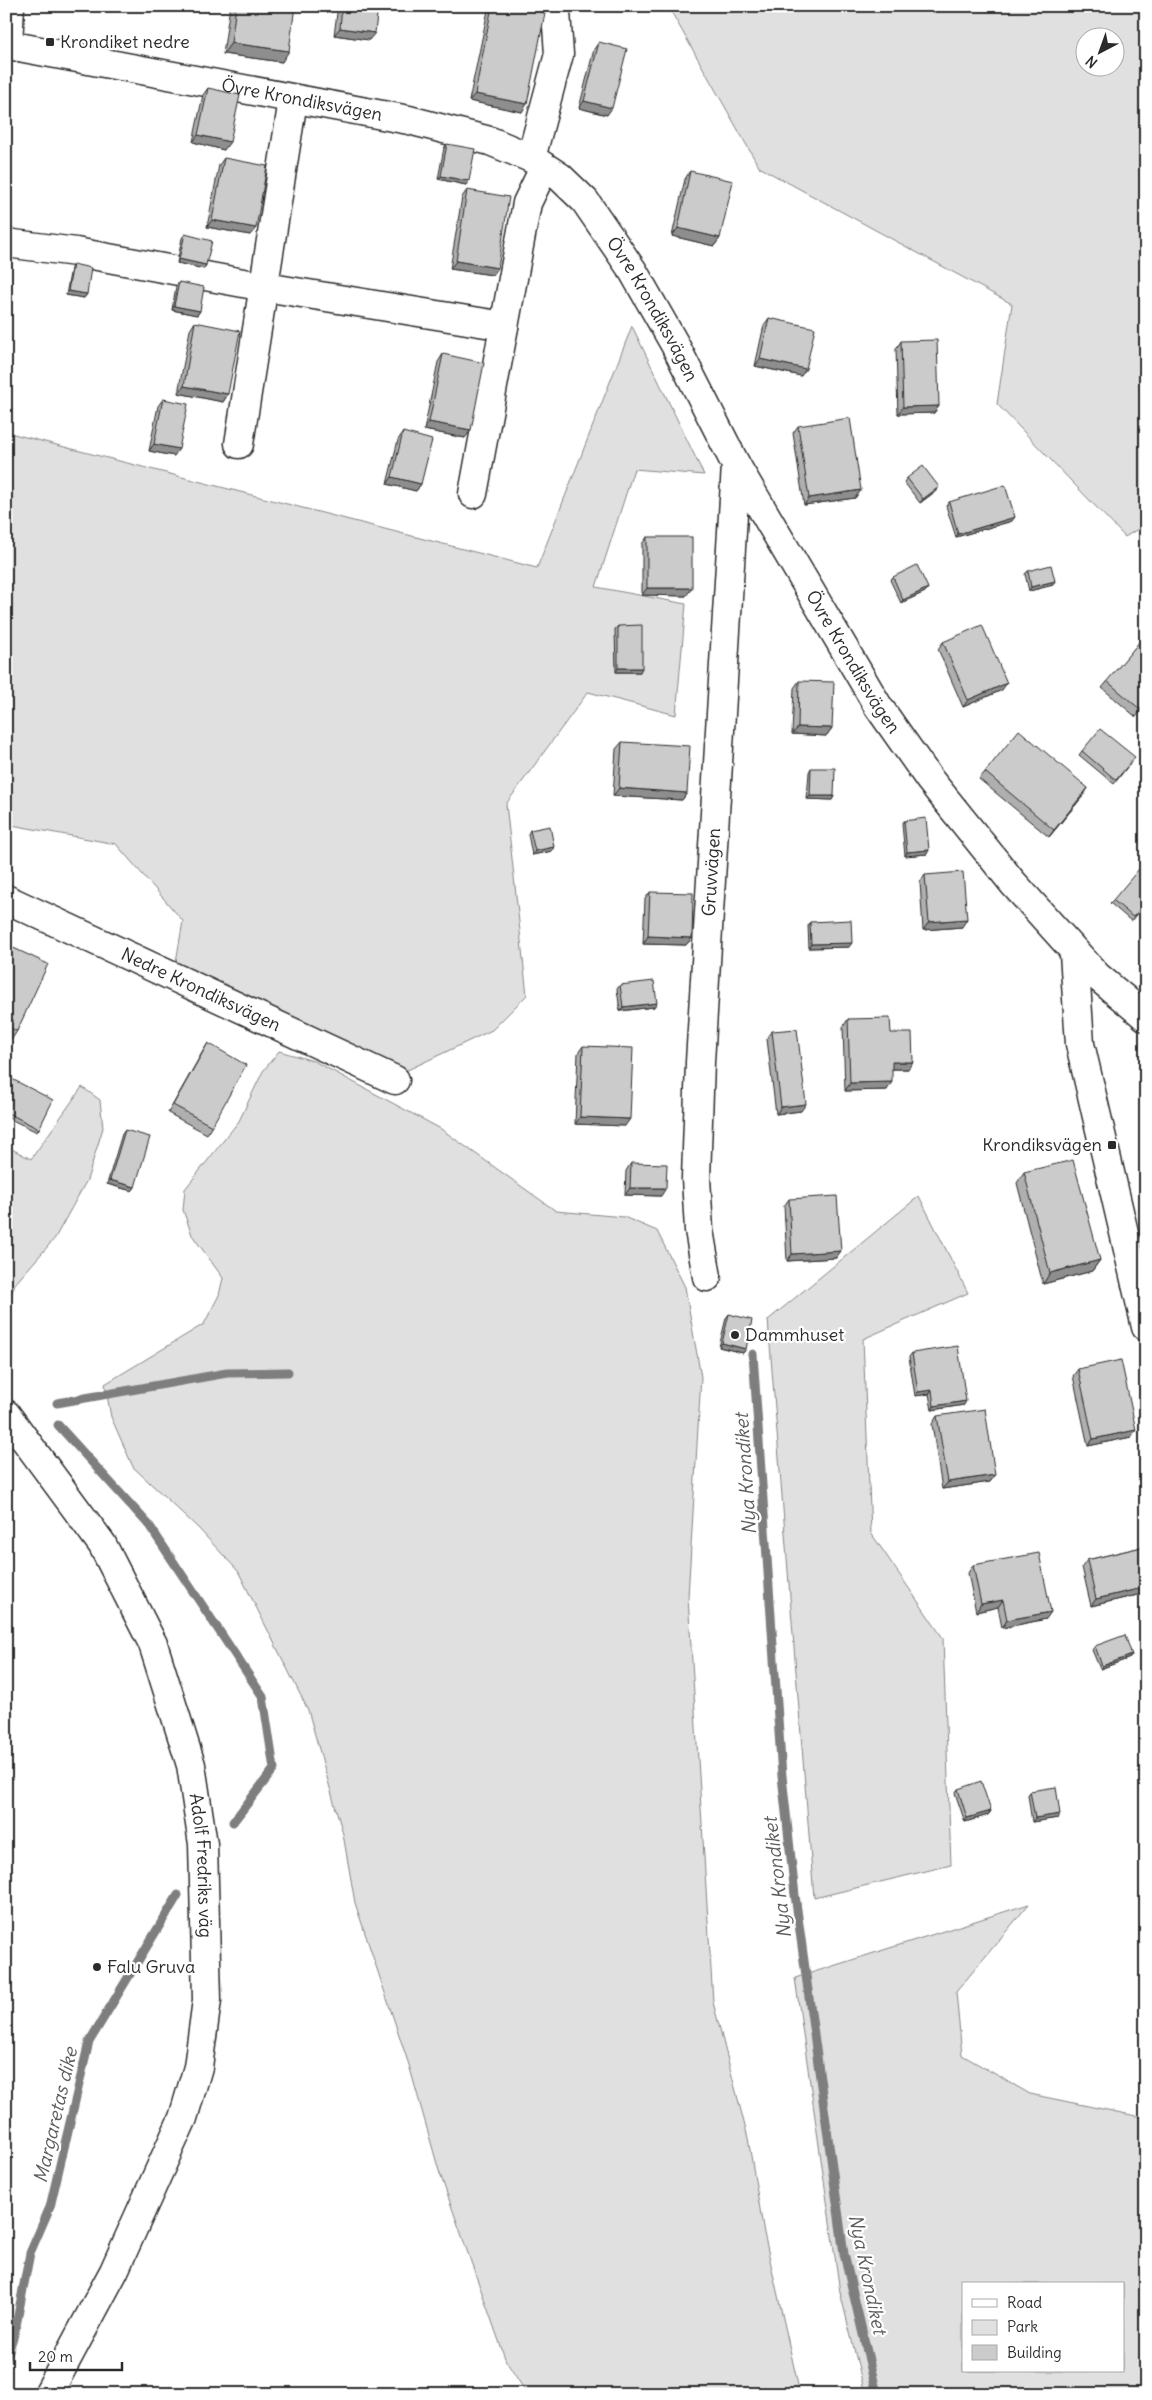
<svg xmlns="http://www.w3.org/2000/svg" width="1152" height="2400" viewBox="0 0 1152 2400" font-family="Delius,sans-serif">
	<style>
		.green { fill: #e0e0e0; stroke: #868686; fill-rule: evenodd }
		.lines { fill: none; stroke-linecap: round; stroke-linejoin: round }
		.stream { stroke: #7e7e7e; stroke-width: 9 }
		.minor-casing { stroke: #2b2b2b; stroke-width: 31 }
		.minor { stroke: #fff; stroke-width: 28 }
		.wall { fill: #afafaf; stroke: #2b2b2b }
		.shaded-wall { fill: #8e8e8e; stroke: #2b2b2b }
		.building { fill: #cbcbcb; stroke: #2b2b2b }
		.poi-dot { fill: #2b2b2b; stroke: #fff; stroke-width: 2 }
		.labels { text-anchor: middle; stroke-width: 4.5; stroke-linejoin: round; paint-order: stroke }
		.poi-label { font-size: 18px; fill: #2b2b2b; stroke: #fff; text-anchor: start }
		.street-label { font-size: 18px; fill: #2b2b2b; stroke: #fff }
		.water-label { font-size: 19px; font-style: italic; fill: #5c5c5c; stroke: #fff }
	</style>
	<rect width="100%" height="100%" fill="#fff"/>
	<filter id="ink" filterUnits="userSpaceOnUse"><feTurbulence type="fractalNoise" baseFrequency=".02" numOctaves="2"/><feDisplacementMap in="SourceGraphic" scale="10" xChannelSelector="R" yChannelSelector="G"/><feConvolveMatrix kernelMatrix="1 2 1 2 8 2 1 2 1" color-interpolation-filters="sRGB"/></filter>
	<g filter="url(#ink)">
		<!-- green -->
		<g class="green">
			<path d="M668 6H1146V524L1125 537 997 404 1012 304 759 167ZM1084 38H1114V68H1084Z"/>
			<path d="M632 326 704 475 634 469 596 587 686 604 676 715 588 692 506 804 527 995 492 1030 395 1076 176 962 183 921 116 844 6 824V432L537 568Z"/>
			<path d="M279 1051 314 1061 441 1129 556 1211 624 1217 657 1231 685 1287 701 1377 688 1597 713 2002 748 2138 764 2233 800 2394H527L506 2361 439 2171 409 2065 355 1903 343 1834 308 1710 238 1571 198 1528 133 1467 111 1417 105 1384 204 1324 219 1295 223 1278 192 1235 183 1210 185 1189 239 1121 263 1071Z"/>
			<path d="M82 1087 100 1100 103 1128 87 1180 55 1238 15 1284 6 1309V1146L31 1159Z"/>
			<path d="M919 1196 968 1293 863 1339 871 1533 943 1638 951 1865 814 1898 768 1320Z"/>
			<path d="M1029 1904 956 1992 962 2055 1030 2094 1146 2118V2394H865L840 2292 795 1978ZM963 2284H1123V2371H963Z"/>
		</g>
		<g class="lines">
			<!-- stream -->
			<g class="stream">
				<path d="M753 1354 782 1776 795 1895 844 2254 877 2394"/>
				<path d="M57 1403 227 1373 288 1372"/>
				<path d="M58 1425 149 1525 263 1697 274 1769 233 1822"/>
				<path d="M6 2359 15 2331 30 2253 50 2207 89 2042 178 1895"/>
			</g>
			<!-- minor casing -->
			<g class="minor-casing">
				<g id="minor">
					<path id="s1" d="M10 6 8 45 409 120 490 141 531 158 560 177 585 201 633 271 674 343 736 465 878 706 930 780 1013 883 1097 976 1146 1017"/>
					<path d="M531 158 559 54 556 12 551 6"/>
					<path d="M6 243 76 252 265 287 504 326"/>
					<path d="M239 444 293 100"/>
					<path d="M473 494 527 203 544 168"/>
					<path id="s2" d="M6 899 395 1080"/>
					<path d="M1074 953 1080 1044 1146 1327"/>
					<path id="s3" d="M707 1277 699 1230 696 1178 700 1062 736 465"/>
					<path id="s4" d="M6 1414 102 1544 153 1644 191 1765 203 1844 207 2000 198 2067 183 2118 114 2271 48 2394"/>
				</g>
			</g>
			<!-- minor -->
			<use href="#minor" class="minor"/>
		</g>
		<!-- wall -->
		<g class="wall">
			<path d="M230 6H295L282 62 223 54Z"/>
			<path d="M338 6H378L369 40 334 35Z"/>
			<path d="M490 6H513L522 112 469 101 488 10Z"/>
			<path d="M599 42 607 115 579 108 594 49Z"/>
			<path d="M208 88 224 150 193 142 203 95Z"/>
			<path d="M447 144 466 185 438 179 444 148Z"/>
			<path d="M224 158 250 235 207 227 219 165Z"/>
			<path d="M690 171 720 238 714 246 672 236 685 179Z"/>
			<path d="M467 190 493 275 450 269 462 197Z"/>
			<path d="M185 234 206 265 204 269 177 263 182 238Z"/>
			<path d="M73 264 87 294 84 298 66 295 71 268Z"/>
			<path d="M179 282 200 311 197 315 172 310 176 286Z"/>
			<path d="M769 318 801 376 755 366 764 325Z"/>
			<path d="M195 322 228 394 223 402 178 393 190 330Z"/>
			<path d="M901 341 939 406 934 413 898 414 896 349Z"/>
			<path d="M443 354 465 438 424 430 438 362Z"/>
			<path d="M163 399 174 456 149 451 158 406Z"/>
			<path d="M798 426 861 490 855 498 804 505 793 433Z"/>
			<path d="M403 432 421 484 416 491 387 484 398 440Z"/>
			<path d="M907 478 936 491 920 503 904 482Z"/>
			<path d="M949 502 1012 521 956 537 946 506Z"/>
			<path d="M647 537 686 596 642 595V544Z"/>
			<path d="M1028 571 1053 585 1029 591 1025 574Z"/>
			<path d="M893 577 928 588 925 592 901 603 890 580Z"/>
			<path d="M618 626 640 672H616L615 629Z"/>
			<path d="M1146 634V705L1136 717 1102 688Z"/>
			<path d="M943 642 1002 690 963 707 938 649Z"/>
			<path d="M799 681 832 728 826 736 792 734 794 688Z"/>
			<path d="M622 742 687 793 682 800 613 796 616 749Z"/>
			<path d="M1082 751 1132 761 1114 784 1079 755Z"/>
			<path d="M811 768 834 796 832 800 807 799 809 772Z"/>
			<path d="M985 772 1088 788 1083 796 1049 837 979 779Z"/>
			<path d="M904 821 927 854 905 856 902 824Z"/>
			<path d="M530 830 552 851 532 855 528 834Z"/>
			<path d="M925 875 962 927 923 930 920 882Z"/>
			<path d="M1146 875V903L1131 921 1110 903 1113 900Z"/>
			<path d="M650 892 692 938 686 945 643 944 645 899Z"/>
			<path d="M810 922 849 947 809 948 808 926Z"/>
			<path d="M6 946 17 1031 12 1039 6 1036Z"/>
			<path d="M620 985 654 1007 620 1011 617 989Z"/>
			<path d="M848 1019 891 1033 908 1069H892L887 1090 845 1091 843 1027Z"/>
			<path d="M772 1031 801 1111 776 1114 767 1039Z"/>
			<path d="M208 1043 212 1126 207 1134 168 1113 203 1051Z"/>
			<path d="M583 1046 625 1126 575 1124 578 1053Z"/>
			<path d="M6 1076 39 1129 37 1132 6 1117Z"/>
			<path d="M125 1130 135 1187 132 1191 107 1184 122 1134Z"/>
			<path d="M631 1163 661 1196 625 1195 626 1171Z"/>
			<path d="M1024 1172 1100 1260 1092 1271 1043 1284 1017 1183Z"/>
			<path d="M789 1199 836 1258 787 1261 784 1206Z"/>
			<path d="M729 1314 746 1349 743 1353 719 1347 726 1318Z"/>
			<path d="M912 1353 964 1405 932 1410 929 1394 915 1396 909 1357Z"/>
			<path d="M1078 1369 1136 1430 1131 1437 1088 1446 1073 1376Z"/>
			<path d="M937 1416 995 1475 990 1482 942 1489 932 1424Z"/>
			<path d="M1146 1546V1593L1091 1606 1082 1567 1087 1560Z"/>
			<path d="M973 1565 1046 1619 1002 1628 998 1607 976 1612 968 1573Z"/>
			<path d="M1095 1646 1132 1655 1130 1658 1100 1669 1092 1650Z"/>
			<path d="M1146 1684V1697L1143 1687Z"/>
			<path d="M958 1789 991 1811 988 1815 965 1822 955 1793Z"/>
			<path d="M1030 1791 1060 1814 1058 1818 1032 1822 1028 1795Z"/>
		</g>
		<!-- shaded-wall -->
		<g class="shaded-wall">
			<path d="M340 28 375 33 369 40 334 35Z"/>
			<path d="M231 43 289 51 282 62 223 54Z"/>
			<path d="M475 94 527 104 522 112 469 101Z"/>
			<path d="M584 101 612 108 607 115 579 108Z"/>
			<path d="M198 135 230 142 224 150 193 142Z"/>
			<path d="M441 176 469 181 466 185 438 179Z"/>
			<path d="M212 220 256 228 250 235 207 227Z"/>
			<path d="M678 228 720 238 714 246 672 236Z"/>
			<path d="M179 259 206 265 204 269 177 263Z"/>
			<path d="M456 261 498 268 493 275 450 269Z"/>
			<path d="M68 291 87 294 84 298 66 295Z"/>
			<path d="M174 306 200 311 197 315 172 310Z"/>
			<path d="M760 359 806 369 801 376 755 366Z"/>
			<path d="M184 386 228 394 223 402 178 393Z"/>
			<path d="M939 406 934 413 898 414 903 407Z"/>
			<path d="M429 422 471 430 465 438 424 430Z"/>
			<path d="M154 444 179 449 174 456 149 451Z"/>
			<path d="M392 477 421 484 416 491 387 484Z"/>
			<path d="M939 487 936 491 920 503 923 499Z"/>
			<path d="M861 490 855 498 804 505 809 498Z"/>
			<path d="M1015 517 1012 521 956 537 958 534Z"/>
			<path d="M1055 581 1053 585 1029 591 1031 587Z"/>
			<path d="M647 588H692L686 596 642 595Z"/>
			<path d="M928 588 925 592 901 603 903 600Z"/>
			<path d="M618 668H642L640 672H616Z"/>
			<path d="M1007 683 1002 690 963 707 968 700Z"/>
			<path d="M798 727 832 728 826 736 792 734Z"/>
			<path d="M619 788 687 793 682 800 613 796Z"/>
			<path d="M1088 788 1083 796 1049 837 1054 830Z"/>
			<path d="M810 796H834L832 800 807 799Z"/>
			<path d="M554 847 552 851 532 855 535 851Z"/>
			<path d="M929 850 927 854 905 856 907 852Z"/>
			<path d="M967 919 962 927 923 930 929 922Z"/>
			<path d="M648 936 692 938 686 945 643 944Z"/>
			<path d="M852 943 849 947 809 948 811 944Z"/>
			<path d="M657 1003 654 1007 620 1011 623 1007Z"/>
			<path d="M892 1062H913L908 1069H887Z"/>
			<path d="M892 1082 887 1090 845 1091 850 1083Z"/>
			<path d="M806 1104 801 1111 776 1114 781 1107Z"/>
			<path d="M580 1117 630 1119 625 1126 575 1124Z"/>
			<path d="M110 1180 135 1187 132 1191 107 1184Z"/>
			<path d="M630 1188H666L661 1196 625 1195Z"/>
			<path d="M841 1251 836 1258 787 1261 792 1254Z"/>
			<path d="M1100 1260 1092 1271 1043 1284 1050 1273Z"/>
			<path d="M722 1343 746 1349 743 1353 719 1347Z"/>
			<path d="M932 1390 929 1394 915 1396 918 1392Z"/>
			<path d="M966 1401 964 1405 932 1410 934 1406Z"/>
			<path d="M1136 1430 1131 1437 1088 1446 1093 1439Z"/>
			<path d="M995 1475 990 1482 942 1489 948 1482Z"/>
			<path d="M1146 1587V1593L1091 1606 1096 1599Z"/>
			<path d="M1003 1600 998 1607 976 1612 981 1604Z"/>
			<path d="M1051 1612 1046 1619 1002 1628 1007 1620Z"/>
			<path d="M1132 1655 1130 1658 1100 1669 1102 1666Z"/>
			<path d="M991 1811 988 1815 965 1822 967 1818Z"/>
			<path d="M1060 1814 1058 1818 1032 1822 1035 1818Z"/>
		</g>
		<!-- building -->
		<g class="building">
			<path d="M236 6H295L289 51 231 43Z"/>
			<path d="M342 6H378L375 33 340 28Z"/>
			<path d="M492 6H513L545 13 527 104 475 94Z"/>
			<path d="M599 42 627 49 612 108 584 101Z"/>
			<path d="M208 88 240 95 230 142 198 135Z"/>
			<path d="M447 144 475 149 469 181 441 176Z"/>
			<path d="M224 158 267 166 256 228 212 220Z"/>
			<path d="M690 171 733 181 720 238 678 228Z"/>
			<path d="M467 190 509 197 498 268 456 261Z"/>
			<path d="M185 234 212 241 206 265 179 259Z"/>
			<path d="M73 264 91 268 87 294 68 291Z"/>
			<path d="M179 282 204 287 200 311 174 306Z"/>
			<path d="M769 318 815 328 806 369 760 359Z"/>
			<path d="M195 322 240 331 228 394 184 386Z"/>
			<path d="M937 340 939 406 903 407 901 341Z"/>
			<path d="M443 354 484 363 471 430 429 422Z"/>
			<path d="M163 399 188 404 179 449 154 444Z"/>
			<path d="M850 418 861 490 809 498 798 426Z"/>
			<path d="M403 432 432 440 421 484 392 477Z"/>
			<path d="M923 466 939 487 923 499 907 478Z"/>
			<path d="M1005 485 1015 517 958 534 949 502Z"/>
			<rect x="647" y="537" width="45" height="51"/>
			<path d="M917 565 928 588 903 600 893 577Z"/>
			<path d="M1051 565 1055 581 1031 587 1028 571Z"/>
			<path d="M642 625V668H618V626Z"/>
			<path d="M982 625 1007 683 968 700 943 642Z"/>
			<path d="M1146 634V704L1141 710 1107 681Z"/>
			<path d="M799 681 834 682 832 728 798 727Z"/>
			<path d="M1100 729 1135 757 1116 780 1082 751Z"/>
			<path d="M1019 730 1088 788 1054 830 985 772Z"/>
			<path d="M622 742 690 746 687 793 619 788Z"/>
			<path d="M811 768H835L834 796H810Z"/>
			<path d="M926 818 929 850 907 852 904 821Z"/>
			<path d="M550 826 554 847 535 851 530 830Z"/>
			<path d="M1139 869 1146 875V903L1133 917 1113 900Z"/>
			<path d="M963 872 967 919 929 922 925 875Z"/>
			<path d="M650 892 693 893 692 938 648 936Z"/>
			<path d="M851 920 852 943 811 944 810 922Z"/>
			<path d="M7 945 48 964 17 1031 6 1026V947Z"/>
			<path d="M654 981 657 1003 623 1007 620 985Z"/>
			<path d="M890 1018 891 1033H912L913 1062H892V1082L850 1083 848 1019Z"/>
			<path d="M797 1029 806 1104 781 1107 772 1031Z"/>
			<path d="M208 1043 246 1065 212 1126 173 1105Z"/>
			<path d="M583 1046 633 1048 630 1119 580 1117Z"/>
			<path d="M6 1076 53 1100 39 1129 6 1112Z"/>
			<path d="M125 1130 150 1137 135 1187 110 1180Z"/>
			<path d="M1073 1160 1100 1260 1050 1273 1024 1172Z"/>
			<path d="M631 1163 667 1164 666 1188H630Z"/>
			<path d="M837 1196 841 1251 792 1254 789 1199Z"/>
			<path d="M729 1314 752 1320 746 1349 722 1343Z"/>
			<path d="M958 1346 966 1401 934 1406 932 1390 918 1392 912 1353Z"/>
			<path d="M1121 1360 1136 1430 1093 1439 1078 1369Z"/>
			<path d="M985 1409 995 1475 948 1482 937 1416Z"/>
			<path d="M1146 1546V1587L1096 1599 1087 1560Z"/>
			<path d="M1039 1553 1051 1612 1007 1620 1003 1600 981 1604 973 1565Z"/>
			<path d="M1125 1635 1132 1655 1102 1666 1095 1646Z"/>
			<path d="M981 1781 991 1811 967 1818 958 1789Z"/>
			<path d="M1056 1787 1060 1814 1035 1818 1030 1791Z"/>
		</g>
	</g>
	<!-- markers -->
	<g class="poi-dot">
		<rect x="45" y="37" width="10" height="10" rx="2.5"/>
		<rect x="1107" y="1140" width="10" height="10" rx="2.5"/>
		<circle cx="735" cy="1335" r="5"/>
		<circle cx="97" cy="1967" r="5"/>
	</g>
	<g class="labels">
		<!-- poi labels -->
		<g class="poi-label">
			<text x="60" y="48">Krondiket nedre</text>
			<text x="1102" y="1151" text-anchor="end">Krondiksvägen</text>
			<text x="745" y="1341">Dammhuset</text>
			<text x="107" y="1973">Falu Gruva</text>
		</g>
		<!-- street labels -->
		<g class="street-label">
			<text dy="6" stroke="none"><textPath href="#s1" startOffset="338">Övre Krondiksvägen</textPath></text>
			<text dy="6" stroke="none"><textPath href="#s1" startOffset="772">Övre Krondiksvägen</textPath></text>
			<text dy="6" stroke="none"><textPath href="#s1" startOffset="1178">Övre Krondiksvägen</textPath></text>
			<text dy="6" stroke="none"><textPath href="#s3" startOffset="406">Gruvvägen</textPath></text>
			<text dy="6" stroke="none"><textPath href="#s2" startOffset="215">Nedre Krondiksvägen</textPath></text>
			<text dy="6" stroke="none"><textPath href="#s4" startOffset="502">Adolf Fredriks väg</textPath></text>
		</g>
		<!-- water labels -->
		<g class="water-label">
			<text transform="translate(745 1474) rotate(-94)" y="7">Nya Krondiket</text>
			<text transform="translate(777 1878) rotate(-97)" y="7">Nya Krondiket</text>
			<text transform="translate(55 2115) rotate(-77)" y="7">Margaretas dike</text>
			<text transform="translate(868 2274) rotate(78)" y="7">Nya Krondiket</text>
		</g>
	</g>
	<!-- margin -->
	<rect width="1152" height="2400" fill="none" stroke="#fff" stroke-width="25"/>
	<rect x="12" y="12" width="1127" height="2375" fill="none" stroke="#2b2b2b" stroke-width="2" filter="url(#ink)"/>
	<!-- legend -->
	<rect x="962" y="2282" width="162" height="90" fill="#ffffff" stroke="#aaaaaa"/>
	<rect x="972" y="2299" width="25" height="8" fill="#ffffff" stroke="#aaaaaa"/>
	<text x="1007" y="2308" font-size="15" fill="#2b2b2b">Road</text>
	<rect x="972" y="2320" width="25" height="15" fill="#e0e0e0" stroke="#aaaaaa"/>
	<text x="1007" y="2332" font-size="15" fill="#2b2b2b">Park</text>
	<rect x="972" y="2345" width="25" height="15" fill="#cbcbcb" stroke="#aaaaaa"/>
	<text x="1007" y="2358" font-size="15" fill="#2b2b2b">Building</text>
	<!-- north arrow -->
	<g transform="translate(1100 52) rotate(221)"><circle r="24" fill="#ffffff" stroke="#aaaaaa"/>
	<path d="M0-4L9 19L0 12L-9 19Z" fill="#2b2b2b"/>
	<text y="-8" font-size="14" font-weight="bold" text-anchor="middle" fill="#2b2b2b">N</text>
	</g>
	<!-- scale -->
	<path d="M30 2362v8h92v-8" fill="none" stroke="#2b2b2b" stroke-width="2.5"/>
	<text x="38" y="2362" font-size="15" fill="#2b2b2b" stroke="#ffffff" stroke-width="4" paint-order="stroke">20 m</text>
</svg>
